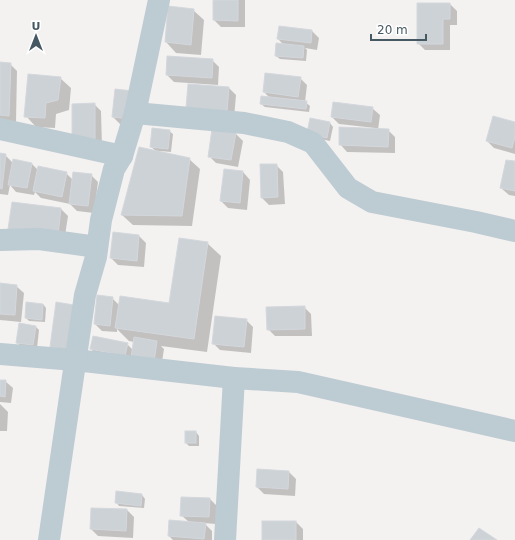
<svg xmlns="http://www.w3.org/2000/svg" width="515" height="540" viewBox="0 0 515 540" font-family="'DejaVu Sans',sans-serif">
	<style>
		.shadow { fill: #0003 }
		.building { fill: #ccd2d6; stroke: #d4d8dd }
		.lines { fill: none; stroke-linecap: round; stroke-linejoin: round }
		.minor { stroke: #bdcbd2; stroke-width: 22 }
	</style>
	<rect width="100%" height="100%" fill="#f4f1f1"/>
	<!-- shadow -->
	<g class="shadow">
		<path d="M214 0H245V27H221L214 20Z"/>
		<path d="M450 4 457 11V25H450V50H425L418 43Z"/>
		<path d="M193 10 204 20 201 55 176 53 166 42Z"/>
		<path d="M312 31 319 38 317 50 305 48 307 50 306 61 280 59 276 56 284 45 278 39Z"/>
		<path d="M212 60 219 67 218 85 174 82 167 75Z"/>
		<path d="M0 63 10 64 17 71 16 122H0Z"/>
		<path d="M60 78 71 88 69 110 56 114 55 128 36 127 26 116Z"/>
		<path d="M300 78 307 85 305 102 310 106 309 112 265 107 261 104 270 98 264 92Z"/>
		<path d="M189 85 229 88 236 95 234 118Z"/>
		<path d="M132 92 137 126 120 124 113 117Z"/>
		<path d="M94 104 101 111 102 147H80Z"/>
		<path d="M372 108 380 115 378 130H388L395 137V153L347 152 340 144 375 130V128L339 124 332 117Z"/>
		<path d="M330 123 333 127 330 141 311 137Z"/>
		<path d="M515 123V154L494 148 487 141Z"/>
		<path d="M169 131 173 134 171 152 160 151V152L189 159 200 169 192 226 133 225 122 215 156 151 151 147Z"/>
		<path d="M235 133 243 141 238 167 216 163 209 156Z"/>
		<path d="M0 154 5 155 13 163 32 164 38 170 66 173 73 180 91 175 98 182 94 213 77 211 70 204 41 198 35 192 34 195 16 192 10 185 8 195 0 194Z"/>
		<path d="M515 162V196L509 195 501 188Z"/>
		<path d="M276 165 283 172 285 204 269 205 262 198Z"/>
		<path d="M243 172 250 180 247 210 228 208 221 201Z"/>
		<path d="M61 209 68 216 64 242 16 236Z"/>
		<path d="M139 236 146 243 144 267 118 265 111 258Z"/>
		<path d="M207 243 221 256 207 352 161 346 164 349 161 368 98 356 91 349 127 344 133 350 134 342 129 341 117 329V332L102 331 95 324 112 298 119 305 170 304Z"/>
		<path d="M0 284 16 286 24 293 21 322 0 320Z"/>
		<path d="M43 304 46 308 45 322 29 321 26 318Z"/>
		<path d="M304 307 311 314 312 336H275L268 329Z"/>
		<path d="M246 320 253 327 251 353 220 350 213 343Z"/>
		<path d="M20 325 36 327 39 330 37 348 21 346 17 343Z"/>
		<path d="M0 381H5L13 388 11 403 0 402Z"/>
		<path d="M0 404 8 412 7 431H0Z"/>
		<path d="M186 432H196L199 436V446H189L186 443Z"/>
		<path d="M289 472 296 479 295 496 264 494 257 487Z"/>
		<path d="M117 493 142 495 145 499 144 508 119 506 116 502Z"/>
		<path d="M210 499 217 506 216 524 204 523 212 531V540H173L169 536 189 522 181 515Z"/>
		<path d="M127 510 134 517 133 538 98 536 91 529Z"/>
		<path d="M296 522 303 529V540H262Z"/>
	</g>
	<!-- building -->
	<g class="building">
		<path d="M213 0H238V21L213 20Z"/>
		<path d="M417 3H450V19H443V44H417Z"/>
		<path d="M168 6 194 9 191 45 165 42Z"/>
		<path d="M279 26 312 30 311 43 277 39Z"/>
		<path d="M276 43 304 46 303 58 275 56Z"/>
		<path d="M167 56 213 59 212 78 166 75Z"/>
		<path d="M0 62 11 63 9 116 0 115Z"/>
		<path d="M265 73 301 77 298 97 263 92Z"/>
		<path d="M28 74 61 77 58 100 46 103 45 118 24 117Z"/>
		<path d="M188 84 229 87 227 111 186 108Z"/>
		<path d="M115 89 133 91 130 119 112 117Z"/>
		<path d="M261 96 307 101 306 109 260 104Z"/>
		<path d="M333 102 373 107 371 122 331 117Z"/>
		<path d="M95 103V140H72V104Z"/>
		<path d="M493 116 515 122V137L512 148 486 141Z"/>
		<path d="M310 118 330 122 327 138 307 133Z"/>
		<path d="M339 127 389 129 388 147 339 145Z"/>
		<path d="M152 128 170 130 168 149 150 147Z"/>
		<path d="M212 129 236 133 231 160 208 157Z"/>
		<path d="M139 147 190 158 182 216 121 215Z"/>
		<path d="M0 153 6 154 2 189 0 188Z"/>
		<path d="M13 159 32 163 27 188 8 185Z"/>
		<path d="M506 160 515 161V191L500 188Z"/>
		<path d="M260 164H277L278 197 261 198Z"/>
		<path d="M38 166 67 172 62 197 33 191Z"/>
		<path d="M224 169 243 171 240 203 220 201Z"/>
		<path d="M73 172 92 174 88 206 69 204Z"/>
		<path d="M12 202 61 208 58 235 8 229Z"/>
		<path d="M113 232 139 235 137 261 110 258Z"/>
		<path d="M179 238 208 242 194 339 115 328 120 296 169 303Z"/>
		<path d="M0 283 17 285 15 315 0 314Z"/>
		<path d="M97 295 113 297 110 326 94 324Z"/>
		<path d="M26 302 43 304 42 320 25 318Z"/>
		<path d="M56 302 74 305 67 350 50 347Z"/>
		<path d="M305 306V329L267 330 266 307Z"/>
		<path d="M215 316 247 319 244 347 212 344Z"/>
		<path d="M19 323 36 326 33 345 16 343Z"/>
		<path d="M93 336 128 343 125 356 90 349Z"/>
		<path d="M134 337 157 341 154 362 131 358Z"/>
		<path d="M0 380H6L5 397 0 396Z"/>
		<rect x="185" y="431" width="11" height="12"/>
		<path d="M257 469 289 471 288 489 256 487Z"/>
		<path d="M116 491 142 494 141 506 115 503Z"/>
		<path d="M181 497 210 498 209 517 180 516Z"/>
		<path d="M91 508 127 509 126 531 90 529Z"/>
		<path d="M169 520 206 523 204 539 168 536Z"/>
		<rect x="262" y="521" width="34" height="19"/>
		<path d="M479 528 497 540H470Z"/>
	</g>
	<g class="lines">
		<!-- minor -->
		<g class="minor">
			<path d="M135 113 244 123 288 132 313 143 348 188 372 202 476 222 515 231"/>
			<path d="M0 129 122 156"/>
			<path d="M0 240 39 239 97 247"/>
			<path d="M0 354 75 360 234 378 298 382 515 431"/>
			<path d="M49 540 85 295 96 257 101 220 114 169 122 156 135 113 159 0"/>
			<path d="M225 540 234 378"/>
		</g>
	</g>
	<!-- north arrow -->
	<g transform="translate(36 36)" stroke="#ffffff" stroke-width="3" paint-order="stroke">
	<path d="M0-3L7 15L0 10L-7 15Z" fill="#465861"/>
	<text y="-6" font-size="11" font-weight="bold" text-anchor="middle" fill="#465861">U</text>
	</g>
	<!-- scale -->
	<path d="M371 34v6h55v-6" fill="none" stroke="#465861" stroke-width="2"/>
	<text x="377" y="34" font-size="12" fill="#465861" stroke="#ffffff" stroke-width="3" paint-order="stroke">20 m</text>
</svg>
